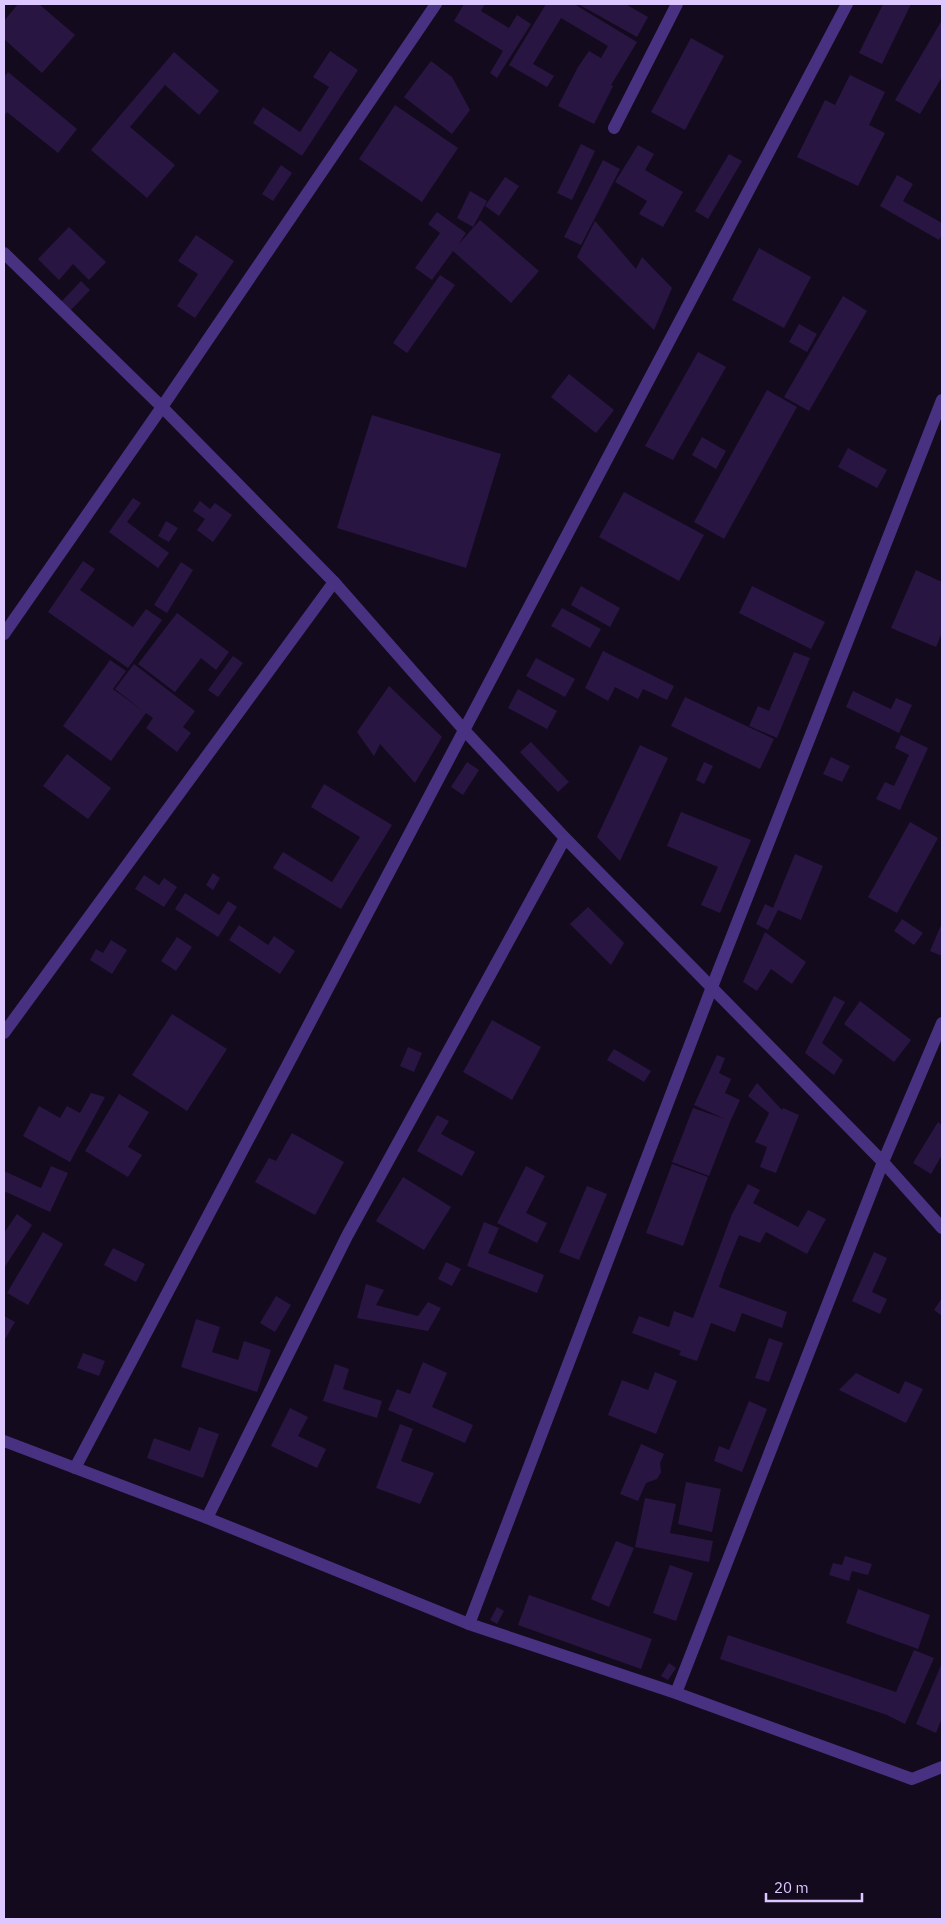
<svg xmlns="http://www.w3.org/2000/svg" width="946" height="1923" viewBox="0 0 946 1923" font-family="'IBM Plex Sans',sans-serif">
	<style>
		.building { fill: #291541 }
		.lines { fill: none; stroke-linecap: round; stroke-linejoin: round }
		.street { stroke: #483181; stroke-width: 12 }
	</style>
	<rect width="100%" height="100%" fill="#130a1e"/>
	<!-- building -->
	<g class="building">
		<path d="M18 4H39L75 35 42 73 4 39V21Z"/>
		<path d="M464 4H485L481 11 509 28 517 15 531 24 497 78 490 73 503 51 454 21Z"/>
		<path d="M546 4H574L637 42 611 85 613 86 594 124 558 106 578 67 589 51 601 58 608 46 561 18 533 64 554 76 547 87 509 65Z"/>
		<path d="M578 4H627V5L648 17 637 37Z"/>
		<path d="M883 4H911L882 64 859 53Z"/>
		<path d="M942 20V77L920 114 895 100Z"/>
		<path d="M691 38 724 56 685 130 651 112Z"/>
		<path d="M330 51 358 70 302 156 253 123 263 107 300 132 329 87 313 77Z"/>
		<path d="M174 52 219 91 199 115 165 85 130 127 175 165 147 198 91 150Z"/>
		<path d="M431 61 452 77 470 110 452 134 404 97Z"/>
		<path d="M8 72 77 129 58 153 7 112 4 116V77Z"/>
		<path d="M850 75 885 92 869 125 885 133 858 186 797 157 825 100 835 105Z"/>
		<path d="M395 105 458 148 422 202 359 159Z"/>
		<path d="M581 144 595 151 572 200 557 193Z"/>
		<path d="M638 145 654 154 645 170 683 192 663 227 639 214 647 201 615 182Z"/>
		<path d="M729 154 742 161 708 219 695 211Z"/>
		<path d="M603 160 620 169 581 245 564 237Z"/>
		<path d="M281 165 292 173 273 201 262 194Z"/>
		<path d="M897 175 913 184 903 201 942 223V235L939 240 880 206Z"/>
		<path d="M505 177 519 186 499 216 485 206Z"/>
		<path d="M470 191 487 201 473 227 457 218Z"/>
		<path d="M437 212 466 233 458 245 480 220 539 271 511 303 453 251 432 280 415 268 440 233 428 224Z"/>
		<path d="M595 221 636 269 642 257 672 288 654 330 577 257Z"/>
		<path d="M69 227 106 262 89 280 73 264 59 280 38 259Z"/>
		<path d="M196 235 234 261 195 318 177 306 198 274 178 261Z"/>
		<path d="M759 248 811 277 784 328 732 300Z"/>
		<path d="M440 275 455 285 407 353 393 343Z"/>
		<path d="M81 281 90 290 70 311 61 302Z"/>
		<path d="M843 296 867 311 809 411 784 397Z"/>
		<path d="M799 324 817 334 807 352 789 342Z"/>
		<path d="M698 352 726 367 673 460 645 446Z"/>
		<path d="M569 374 614 410 596 433 551 397Z"/>
		<path d="M767 390 797 407 724 539 694 522Z"/>
		<path d="M372 415 501 454 466 568 337 528Z"/>
		<path d="M702 437 726 451 716 469 692 455Z"/>
		<path d="M848 448 887 470 877 488 838 467Z"/>
		<path d="M624 492 704 535 679 581 599 537Z"/>
		<path d="M133 498 141 503 127 522 169 553 158 568 109 532Z"/>
		<path d="M200 501 210 509 215 503 232 515 213 542 197 530 205 519 193 511Z"/>
		<path d="M166 521 178 528 169 542 158 536Z"/>
		<path d="M83 561 95 569 80 590 133 627 146 609 162 620 128 668 48 612Z"/>
		<path d="M181 562 193 570 167 613 154 605Z"/>
		<path d="M916 570 942 582V633L936 647 891 628Z"/>
		<path d="M581 586 620 608 610 627 571 605Z"/>
		<path d="M752 586 825 622 811 649 739 613Z"/>
		<path d="M562 608 601 629 590 648 551 626Z"/>
		<path d="M177 613 229 652 216 670 201 658 175 692 138 664Z"/>
		<path d="M603 651 674 686 667 700 643 689 638 699 615 687 608 701 585 688Z"/>
		<path d="M794 652 810 658 777 738 749 726 758 706 769 711Z"/>
		<path d="M233 656 243 663 218 697 208 690Z"/>
		<path d="M536 658 575 679 565 697 526 676Z"/>
		<path d="M110 660 126 671 113 689 143 711 115 689 134 664 195 711 183 727 191 733 177 752 146 728 153 718 146 713 111 761 63 726Z"/>
		<path d="M389 686 442 737 415 783 380 744 374 756 357 732Z"/>
		<path d="M518 689 557 711 547 729 508 708Z"/>
		<path d="M853 691 891 709 896 698 912 705 899 733 846 707Z"/>
		<path d="M685 697 774 739 760 769 671 726Z"/>
		<path d="M901 735 928 748 900 810 876 799 885 782 894 786 909 755 895 748Z"/>
		<path d="M531 742 569 782 558 792 520 752Z"/>
		<path d="M640 745 668 758 620 861 597 837Z"/>
		<path d="M67 754 111 788 88 819 43 786Z"/>
		<path d="M831 757 850 766 842 782 823 774Z"/>
		<path d="M467 762 479 770 463 795 451 787Z"/>
		<path d="M704 762 713 766 704 784 696 780Z"/>
		<path d="M324 784 392 825 341 909 273 868 283 852 332 882 360 837 311 807Z"/>
		<path d="M681 812 751 840 720 913 701 905 718 867 667 846Z"/>
		<path d="M910 822 938 838 897 913 868 897Z"/>
		<path d="M795 854 823 866 801 920 778 910 768 930 756 924 765 904 773 908Z"/>
		<path d="M213 873 220 878 213 890 206 885Z"/>
		<path d="M144 875 159 885 164 878 177 887 164 907 135 889Z"/>
		<path d="M185 893 219 915 228 901 237 907 218 937 175 909Z"/>
		<path d="M588 907 624 943 611 965 570 924Z"/>
		<path d="M902 919 923 933 914 945 894 931Z"/>
		<path d="M942 923V956L930 951Z"/>
		<path d="M239 925 268 945 274 936 295 951 280 974 229 940Z"/>
		<path d="M765 932 806 962 792 984 771 969 757 991 743 982Z"/>
		<path d="M177 937 192 947 176 971 161 961Z"/>
		<path d="M111 940 127 950 112 974 90 960 96 949 103 953Z"/>
		<path d="M834 996 845 1002 822 1043 843 1060 834 1075 805 1053Z"/>
		<path d="M860 1001 911 1040 894 1062 844 1024Z"/>
		<path d="M172 1014 227 1049 187 1111 132 1075Z"/>
		<path d="M492 1020 541 1047 512 1100 463 1072Z"/>
		<path d="M408 1047 422 1053 414 1072 400 1066Z"/>
		<path d="M614 1049 651 1071 644 1082 607 1060Z"/>
		<path d="M717 1055 725 1058 719 1073 731 1079 725 1093 740 1100 730 1122 709 1176 672 1162 693 1108 725 1119 694 1105Z"/>
		<path d="M757 1083 782 1110 783 1108 799 1115 776 1173 760 1167 767 1147 755 1142 769 1113 748 1096Z"/>
		<path d="M91 1093 105 1097 70 1162 23 1136 39 1106 60 1118 67 1106 80 1113Z"/>
		<path d="M119 1094 149 1112 128 1147 142 1155 128 1177 85 1151Z"/>
		<path d="M437 1115 449 1121 441 1134 475 1152 462 1176 417 1151Z"/>
		<path d="M938 1122 942 1125V1155L931 1174 913 1163Z"/>
		<path d="M292 1133 344 1162 315 1215 255 1182 269 1158 276 1161Z"/>
		<path d="M672 1164 708 1177 683 1246 646 1233Z"/>
		<path d="M51 1166 68 1173 50 1212 4 1191V1171L41 1188Z"/>
		<path d="M526 1166 545 1176 526 1213 547 1223 537 1243 497 1223Z"/>
		<path d="M403 1177 451 1207 424 1250 376 1221Z"/>
		<path d="M748 1184 760 1190 753 1203 798 1227 808 1210 826 1219 807 1254 766 1232 760 1243 739 1235 724 1272 719 1287 787 1312 782 1328 742 1313 735 1332 711 1323 697 1361 679 1355 681 1351 632 1333 639 1316 669 1327 674 1311 693 1318 732 1214Z"/>
		<path d="M587 1186 607 1194 579 1260 559 1252Z"/>
		<path d="M17 1214 32 1225 4 1268V1233Z"/>
		<path d="M484 1222 499 1228 488 1253 544 1275 537 1293 467 1266Z"/>
		<path d="M43 1232 63 1244 28 1305 7 1293Z"/>
		<path d="M113 1248 145 1264 136 1282 104 1265Z"/>
		<path d="M874 1252 887 1258 872 1292 887 1299 880 1314 852 1301Z"/>
		<path d="M446 1262 461 1269 452 1286 438 1279Z"/>
		<path d="M366 1284 384 1290 376 1305 418 1316 428 1302 441 1308 428 1331 357 1318Z"/>
		<path d="M276 1296 291 1305 275 1332 260 1323Z"/>
		<path d="M942 1298V1316L934 1310Z"/>
		<path d="M4 1316 15 1322 4 1341Z"/>
		<path d="M196 1319 220 1327 212 1352 238 1360 244 1341 271 1350 257 1392 181 1367Z"/>
		<path d="M769 1338 783 1343 769 1382 755 1378Z"/>
		<path d="M83 1353 105 1361 99 1376 77 1368Z"/>
		<path d="M423 1362 447 1373 432 1407 473 1425 465 1443 388 1410 397 1389 410 1394Z"/>
		<path d="M335 1364 349 1369 343 1389 382 1401 377 1418 323 1401Z"/>
		<path d="M655 1372 677 1381 656 1434 608 1415 622 1380 648 1390Z"/>
		<path d="M856 1373 899 1394 905 1381 923 1389 906 1423 839 1390Z"/>
		<path d="M749 1401 767 1409 742 1472 714 1461 719 1446 729 1450Z"/>
		<path d="M290 1408 308 1417 298 1436 326 1449 317 1468 271 1446Z"/>
		<path d="M400 1424 413 1429 401 1461 434 1473 420 1504 376 1488Z"/>
		<path d="M199 1427 219 1434 203 1478 147 1458 154 1438 190 1451Z"/>
		<path d="M641 1444 664 1454 660 1463 661 1472 657 1479 646 1483 638 1501 620 1494Z"/>
		<path d="M686 1482 721 1489 712 1532 678 1524Z"/>
		<path d="M645 1498 676 1504 670 1533 713 1541 709 1562 635 1547Z"/>
		<path d="M616 1541 634 1548 609 1607 591 1599Z"/>
		<path d="M845 1556 872 1564 868 1575 852 1571 849 1581 829 1575 833 1563 842 1565Z"/>
		<path d="M670 1565 693 1573 676 1621 653 1613Z"/>
		<path d="M858 1589 930 1615 918 1649 846 1623Z"/>
		<path d="M529 1595 652 1639 641 1669 518 1625Z"/>
		<path d="M497 1607 504 1611 497 1624 490 1620Z"/>
		<path d="M728 1635 896 1692 914 1650 934 1658 905 1724 887 1715 720 1659Z"/>
		<path d="M669 1663 676 1668 668 1680 661 1676Z"/>
		<path d="M942 1663V1718L936 1733 916 1724Z"/>
	</g>
	<g class="lines">
		<!-- street -->
		<g class="street">
			<path d="M614 128 677 4"/>
			<path d="M4 253 162 407 334 582 465 731 565 838 883 1162 942 1228"/>
			<path d="M4 634 162 407 436 4"/>
			<path d="M4 1033 334 582"/>
			<path d="M4 1441 207 1518 469 1624 676 1693 912 1779 942 1767"/>
			<path d="M75 1468 847 4"/>
			<path d="M207 1518 347 1236 565 838"/>
			<path d="M469 1624 712 987 942 400"/>
			<path d="M676 1693 883 1162 942 1023"/>
		</g>
	</g>
	<!-- border -->
	<rect width="946" height="1923" fill="none" stroke="#dcc8ff" stroke-width="10"/>
	<!-- scale -->
	<path d="M766 1893v8h96v-8" fill="none" stroke="#dcc8ff" stroke-width="2.5"/>
	<text x="774" y="1893" font-size="15" fill="#dcc8ff" stroke="#130a1e" stroke-width="4" paint-order="stroke">20 m</text>
</svg>
